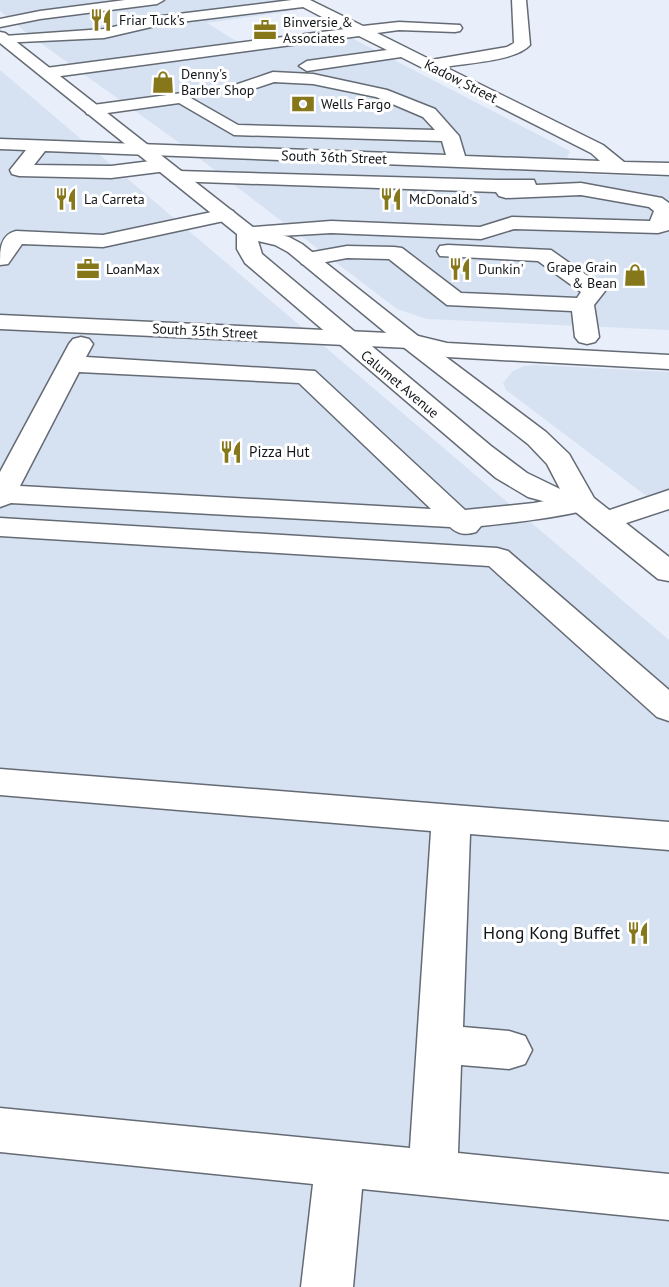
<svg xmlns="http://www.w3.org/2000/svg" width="669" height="1287" viewBox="0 0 669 1287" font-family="'PT Sans',sans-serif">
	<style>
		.built { fill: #d6e1f2 }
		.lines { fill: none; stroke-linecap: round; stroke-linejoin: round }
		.minor-casing { stroke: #656b74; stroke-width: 3 }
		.major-casing { stroke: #656b74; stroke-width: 3 }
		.minor { fill: #fff; fill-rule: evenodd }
		.major { fill: #fff; fill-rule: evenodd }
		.labels { text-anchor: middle; stroke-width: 6; stroke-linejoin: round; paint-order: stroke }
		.far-poi-label { font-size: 14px; fill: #131619; stroke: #fff; text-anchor: start }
		.far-street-label { font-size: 14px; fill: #131619; stroke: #fff }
		.poi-label { font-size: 15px; fill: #131619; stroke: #fff; text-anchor: start }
		.near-poi-label { font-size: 18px; fill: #131619; stroke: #fff; text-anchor: end }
	</style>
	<rect width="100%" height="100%" fill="#e8effa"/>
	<!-- built -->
	<g class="built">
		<path d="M0 0H278L297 10 207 23 241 44 338 31 568 150 570 152 567 157 580 174 669 177V330L427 319 397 309 174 139 28 34 0 11Z"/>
		<path d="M0 70 669 640V1287H0Z"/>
		<path d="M535 365 669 372V513L506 390 503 383 513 371 524 366Z"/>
	</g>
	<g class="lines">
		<!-- minor casing -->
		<g class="minor-casing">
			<g id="minor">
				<path d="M125 0H164L157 4 40 19 0 27V19L40 11Z"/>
				<path d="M292 0H310L363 26 399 22 460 25 462 28 460 31 455 32 399 30 377 33 431 60 507 47 514 43 512 0H526L530 45C516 61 466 63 445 67L603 145 624 162 669 163V175L45 151 34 165 111 166 159 160 166 162 168 166 166 170 159 172 111 178 19 176 12 174 10 170 26 150 0 149V139L446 155 442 141 234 135 179 103 93 115 87 114 85 110 87 106 93 105 182 93 238 125 435 130 423 117 376 97 313 84 274 82 241 93 233 88 235 85 273 72 313 74 387 90 435 109 459 136 465 156 600 161 591 153 401 57 307 71 299 66 307 61 387 50 359 36 46 78 38 73 46 68 345 29 303 7 164 24 104 38 0 43V37L4 36 104 29 162 16Z"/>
				<path d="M178 171 497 180H534L536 185 581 183 662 198 669 203V230L658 233 514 229 481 239 331 233 247 238 240 236 237 232 240 228 331 221 480 227 512 217 650 221 654 211 649 207 581 195 506 198 499 196 496 192 171 181 169 177 171 173Z"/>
				<path d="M226 209 233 211 236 215 233 219 103 247 22 244 8 264 0 265C0 250 0 235 16 231L103 235Z"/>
				<path d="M448 245 551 250 602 286 605 291 594 305 599 337 595 342 587 344 579 342 575 337 572 311 447 305 389 259 347 258 310 265 302 264 299 259 302 254 347 246 394 247 402 248 461 293 577 298 581 292 538 261 440 256 437 251 440 246Z"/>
				<path d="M0 315 410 334 447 343 669 355V369L447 357 410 348 0 329Z"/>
				<path d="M81 337 89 339 93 344 86 357 315 371 465 510 534 503 582 494 592 497 596 503 592 509C555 518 518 522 481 526L476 532C466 535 459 535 450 527L11 503 0 507V472L69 344 73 339ZM79 372 299 383 431 509 20 486Z"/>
				<path d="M669 490V509L605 530 595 527 590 521 595 515Z"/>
				<path d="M0 518 497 548 508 551 669 690V721L657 717 489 566 0 536Z"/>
				<path d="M0 769 669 822V850L470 834 463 1027 509 1031 525 1036 532 1050 525 1064 509 1069 461 1065 458 1153 669 1174V1220L362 1189 353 1287H301L313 1184 0 1152V1108L410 1148 431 831 0 795Z"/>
			</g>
		</g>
		<!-- major casing -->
		<g class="major-casing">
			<path id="major" d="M0 32 5 33 254 228 289 237 302 244 418 336 546 432 569 454 594 498 669 557V581L658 579 572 509 528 497 496 478 245 263 237 249V234L0 43ZM258 241 275 245 288 252 402 346 528 444 547 464 560 489 527 473 491 446 262 254Z"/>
		</g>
		<!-- minor -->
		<use href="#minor" class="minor"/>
		<!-- major -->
		<use href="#major" class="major"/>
	</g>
	<!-- icons -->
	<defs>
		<g id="restaurant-bare" transform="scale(1.8)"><path d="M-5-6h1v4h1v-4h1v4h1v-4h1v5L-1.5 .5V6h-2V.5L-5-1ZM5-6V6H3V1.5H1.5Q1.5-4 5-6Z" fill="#87771b" stroke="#fff" stroke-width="2.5" paint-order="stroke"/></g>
		<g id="office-bare" transform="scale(1.8)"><path d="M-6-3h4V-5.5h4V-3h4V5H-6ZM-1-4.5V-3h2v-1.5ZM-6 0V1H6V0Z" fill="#87771b" stroke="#fff" stroke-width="2.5" paint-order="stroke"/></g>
		<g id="shop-bare" transform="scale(1.8)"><path d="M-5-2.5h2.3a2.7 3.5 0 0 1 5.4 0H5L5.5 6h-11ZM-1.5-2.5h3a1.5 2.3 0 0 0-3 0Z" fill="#87771b" stroke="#fff" stroke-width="2.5" paint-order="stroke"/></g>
		<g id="bank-bare" transform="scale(1.8)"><path d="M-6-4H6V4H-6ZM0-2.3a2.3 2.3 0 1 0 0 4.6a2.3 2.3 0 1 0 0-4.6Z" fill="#87771b" stroke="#fff" stroke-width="2.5" paint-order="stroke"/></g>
	</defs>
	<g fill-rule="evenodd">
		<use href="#restaurant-bare" x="101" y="20"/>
		<use href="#office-bare" x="265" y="30"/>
		<use href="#shop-bare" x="163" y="82"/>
		<use href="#bank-bare" x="303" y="104"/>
		<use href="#restaurant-bare" x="66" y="199"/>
		<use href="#restaurant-bare" x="391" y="199"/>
		<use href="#office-bare" x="88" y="269"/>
		<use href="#restaurant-bare" x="460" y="269"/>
		<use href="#shop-bare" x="635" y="275"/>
		<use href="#restaurant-bare" x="231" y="452"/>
		<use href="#restaurant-bare" x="638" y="933"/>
	</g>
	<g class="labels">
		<!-- far-poi labels -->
		<g class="far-poi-label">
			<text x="119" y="25">Friar Tuck's</text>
			<text x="283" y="27">Binversie &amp;<tspan x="283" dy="16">Associates</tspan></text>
			<text x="181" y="79">Denny's<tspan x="181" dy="16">Barber Shop</tspan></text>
			<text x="321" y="109">Wells Fargo</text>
			<text x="84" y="204">La Carreta</text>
			<text x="409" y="204">McDonald's</text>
			<text x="617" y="272" text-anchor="end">Grape Grain<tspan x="617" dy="16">&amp; Bean</tspan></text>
			<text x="106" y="274">LoanMax</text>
			<text x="478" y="274">Dunkin'</text>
		</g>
		<!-- far-street labels -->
		<g class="far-street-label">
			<text transform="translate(461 81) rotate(27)" y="5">Kadow Street</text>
			<text transform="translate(334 157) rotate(2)" y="5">South 36th Street</text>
			<text transform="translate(205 331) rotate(3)" y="5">South 35th Street</text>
			<text transform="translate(400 384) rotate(40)" y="5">Calumet Avenue</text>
		</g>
		<!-- poi labels -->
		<g class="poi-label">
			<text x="249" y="457">Pizza Hut</text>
		</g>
		<!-- near-poi labels -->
		<g class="near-poi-label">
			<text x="620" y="939">Hong Kong Buffet</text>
		</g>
	</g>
</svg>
